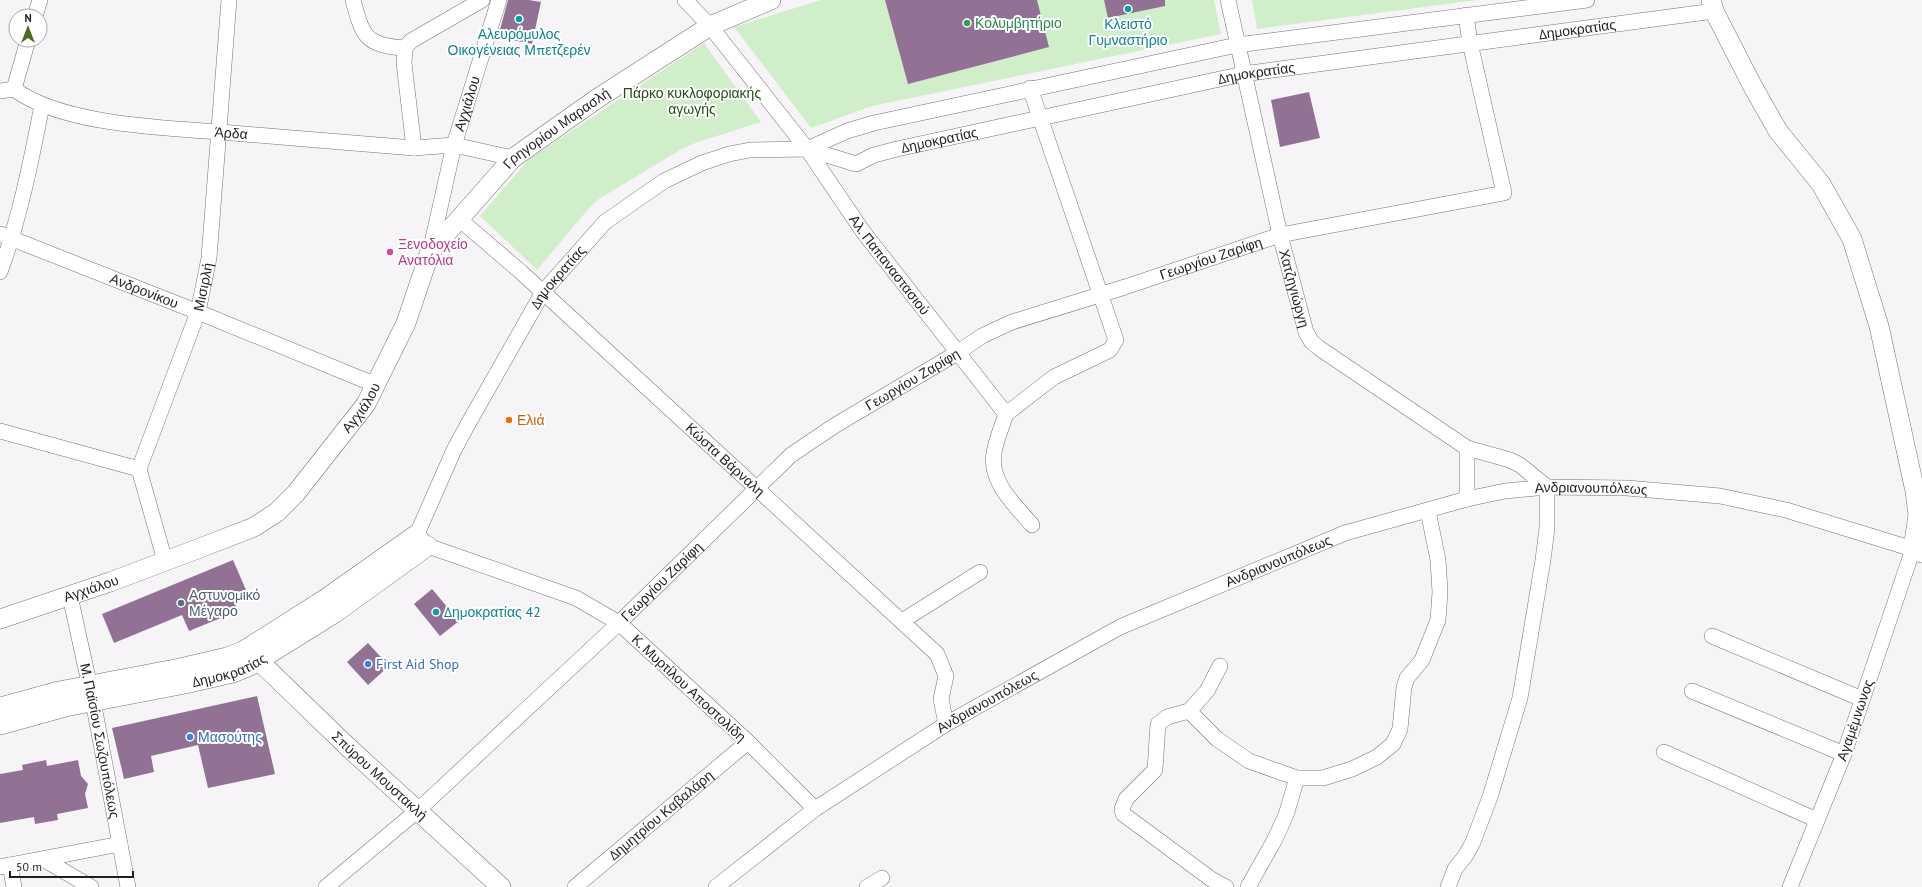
<svg xmlns="http://www.w3.org/2000/svg" width="1922" height="887" viewBox="0 0 1922 887" font-family="'PT Sans',sans-serif">
	<style>
		.green { fill: #d1eeca }
		.building { fill: #917295 }
		.lines { fill: none; stroke-linecap: round; stroke-linejoin: round }
		.minor-casing { stroke: #757275; stroke-width: 16 }
		.tertiary-casing { stroke: #757275; stroke-width: 20 }
		.minor { stroke: #fff; stroke-width: 15 }
		.tertiary { stroke: #fff; stroke-width: 19 }
		.culture-dot { fill: #0f9aa8; stroke: #fff; stroke-width: 1.5 }
		.leisure-dot { fill: #2e9e5b; stroke: #fff; stroke-width: 1.5 }
		.hotel-dot { fill: #d1479c; stroke: #fff; stroke-width: 1.5 }
		.food-dot { fill: #e8710a; stroke: #fff; stroke-width: 1.5 }
		.service-dot { fill: #5c6f8a; stroke: #fff; stroke-width: 1.5 }
		.shop-dot { fill: #3f7fe0; stroke: #fff; stroke-width: 1.5 }
		.labels { text-anchor: middle; stroke-width: 4; stroke-linejoin: round; paint-order: stroke }
		.leisure-label { font-size: 14px; fill: #27864d; stroke: #fff; text-anchor: start }
		.culture-label { font-size: 14px; fill: #0d838f; stroke: #fff }
		.street-label { font-size: 14px; fill: #1f1e20; stroke: #fff }
		.park-label { font-size: 14px; fill: #224b16; stroke: #fff }
		.hotel-label { font-size: 14px; fill: #b23c85; stroke: #fff; text-anchor: start }
		.food-label { font-size: 14px; fill: #c56008; stroke: #fff; text-anchor: start }
		.service-label { font-size: 14px; fill: #4e5e75; stroke: #fff; text-anchor: start }
		.shop-label { font-size: 14px; fill: #366cbe; stroke: #fff; text-anchor: start }
	</style>
	<rect width="100%" height="100%" fill="#f7f4f8"/>
	<!-- green -->
	<g class="green">
		<path d="M821 0H1214L1221 34 872 106 811 128 734 27Z"/>
		<path d="M1252 0H1477L1257 29Z"/>
		<path d="M704 43 761 122 695 143 680 150 599 199 590 207 537 270 480 216 529 159Z"/>
	</g>
	<!-- building -->
	<g class="building">
		<path d="M508 0H529L541 2 532 44 498 37Z"/>
		<path d="M885 0H1037L1049 47 908 84Z"/>
		<path d="M1104 0H1165V6L1108 18Z"/>
		<path d="M1309 92 1320 138 1280 147 1271 100Z"/>
		<path d="M233 560 246 590 232 596 238 611 189 631 182 615 114 643 102 614Z"/>
		<path d="M432 589 459 621 440 636 414 604Z"/>
		<path d="M368 643 389 666 368 685 347 662Z"/>
		<path d="M257 696 275 774 208 788 198 745 151 756 154 772 124 779 112 728Z"/>
		<path d="M46 760 47 766 78 760 81 776 88 784 85 794 88 808 57 814 58 820 35 824 34 817 0 823V774L23 770 22 765Z"/>
	</g>
	<g class="lines">
		<!-- minor casing -->
		<g class="minor-casing">
			<g id="minor">
				<path d="M353 0C363 37 365 45 405 48"/>
				<path id="s1" d="M685 0 710 26 807 149 864 233 1006 414"/>
				<path id="s2" d="M1228 0 1280 235 1306 332 1311 341 1319 348 1467 448V499"/>
				<path d="M35 16 40 0"/>
				<path id="s3" d="M14 89C63 126 171 128 232 133 293 138 353 143 414 148L454 145 513 158"/>
				<path d="M0 91 14 89 28 40"/>
				<path d="M414 148 404 63 405 48 411 41 423 34 482 0"/>
				<path d="M807 149 847 131 874 123 1237 45 1587 0"/>
				<path id="s4" d="M459 219 521 272 937 654 946 676 941 699 946 724"/>
				<path id="s5" d="M0 234 198 312 376 385"/>
				<path id="s6" d="M430 252 454 145 499 0"/>
				<path d="M0 272C20 217 31 162 42 105"/>
				<path d="M1006 414 1054 377 1110 350 1116 340 1030 88"/>
				<path d="M1006 414C1002 426 996 440 994 453 989 482 1015 505 1032 525"/>
				<path d="M0 431 139 469"/>
				<path id="s7" d="M165 561 139 469 198 312 209 258 229 0"/>
				<path id="s8" d="M70 596 93 701 128 887"/>
				<path d="M902 621 980 572"/>
				<path d="M1712 636 1862 699"/>
				<path d="M1692 691 1844 754"/>
				<path d="M1189 711 1207 691 1220 666"/>
				<path d="M1664 752 1817 820"/>
				<path id="s9" d="M815 809 748 742 619 623 576 598 428 546 417 534 454 450 468 424 543 292 605 222 664 181 702 163 729 154 750 150 807 149 856 164 874 155 897 149 1243 74 1714 11"/>
				<path d="M43 859 91 887"/>
				<path d="M10 865 14 887"/>
				<path d="M0 867 120 844"/>
				<path id="s10" d="M326 887 417 811 619 623 791 455 834 426 957 353 982 336 1012 322 1125 287 1280 235 1504 193 1470 43 1466 15"/>
				<path id="s11" d="M575 887 748 742"/>
				<path id="s12" d="M716 887 815 809 946 724 1120 627 1345 533 1467 499 1505 491 1547 487 1627 488 1720 496 1786 510 1913 549 1844 754 1790 887"/>
				<path d="M867 887 882 878"/>
				<path d="M1226 887 1211 879 1123 814 1122 809 1126 799 1155 770 1158 724 1167 717 1189 711 1217 739 1249 761 1297 778H1323L1352 769 1377 757 1393 744 1400 729 1404 687 1407 678 1422 660 1438 620 1440 592 1438 560 1428 511"/>
				<path d="M1248 887 1274 841 1286 815 1297 778"/>
				<path d="M1448 887 1455 869 1466 855 1473 842 1490 797 1520 698 1543 560 1547 528V487L1520 465 1510 460 1467 448"/>
			</g>
		</g>
		<!-- tertiary casing -->
		<g class="tertiary-casing">
			<g id="tertiary">
				<path d="M1711 0 1714 11 1752 85 1778 131 1821 184 1852 239 1879 326 1915 491 1918 515 1913 549 1922 553"/>
				<path id="s13" d="M0 619 110 582 200 548 254 527 277 512 296 493 366 404 406 323 430 252 513 158 598 98 710 26 771 0"/>
				<path id="s14" d="M260 662 348 747 501 887"/>
				<path d="M0 707 59 691 180 668 227 657 243 651 325 599 417 534"/>
				<path id="s15" d="M0 725 65 707 185 684 233 673 250 666 335 613 428 546"/>
			</g>
		</g>
		<!-- minor -->
		<use href="#minor" class="minor"/>
		<!-- tertiary -->
		<use href="#tertiary" class="tertiary"/>
	</g>
	<!-- markers -->
	<g class="culture-dot">
		<circle cx="1128" cy="9" r="4"/>
		<circle cx="519" cy="19" r="4"/>
		<circle cx="436" cy="612" r="4"/>
	</g>
	<circle class="leisure-dot" cx="967" cy="23" r="4"/>
	<circle class="hotel-dot" cx="390" cy="252" r="4"/>
	<circle class="food-dot" cx="509" cy="420" r="4"/>
	<circle class="service-dot" cx="181" cy="603" r="4"/>
	<g class="shop-dot">
		<circle cx="368" cy="664" r="4"/>
		<circle cx="190" cy="737" r="4"/>
	</g>
	<g class="labels">
		<!-- leisure labels -->
		<g class="leisure-label">
			<text x="975" y="28">Κολυμβητήριο</text>
		</g>
		<!-- culture labels -->
		<g class="culture-label">
			<text x="1128" y="29">Κλειστό<tspan x="1128" dy="16">Γυμναστήριο</tspan></text>
			<text x="519" y="39">Αλευρόμυλος<tspan x="519" dy="16">Οικογένειας Μπετζερέν</tspan></text>
			<text x="444" y="617" text-anchor="start">Δημοκρατίας 42</text>
		</g>
		<!-- street labels -->
		<g class="street-label">
			<text dy="5" stroke="none"><textPath href="#s9" startOffset="1867">Δημοκρατίας</textPath></text>
			<text dy="5" stroke="none"><textPath href="#s9" startOffset="1543">Δημοκρατίας</textPath></text>
			<text dy="5" stroke="none"><textPath href="#s6" startOffset="153">Αγχιάλου</textPath></text>
			<text dy="5" stroke="none"><textPath href="#s13" startOffset="781">Γρηγορίου Μαρασλή</textPath></text>
			<text dy="5" stroke="none"><textPath href="#s3" startOffset="224">Άρδα</textPath></text>
			<text dy="5" stroke="none"><textPath href="#s9" startOffset="1219">Δημοκρατίας</textPath></text>
			<text dy="5" stroke="none"><textPath href="#s10" startOffset="1102">Γεωργίου Ζαρίφη</textPath></text>
			<text dy="5" stroke="none"><textPath href="#s1" startOffset="335">Αλ. Παπαναστασιού</textPath></text>
			<text dy="5" stroke="none"><textPath href="#s9" startOffset="787">Δημοκρατίας</textPath></text>
			<text dy="5" stroke="none"><textPath href="#s7" startOffset="289">Μισιρλή</textPath></text>
			<text dy="5" stroke="none"><textPath href="#s2" startOffset="296">Χατζηγιώργη</textPath></text>
			<text dy="5" stroke="none"><textPath href="#s5" startOffset="155">Ανδρονίκου</textPath></text>
			<text dy="5" stroke="none"><textPath href="#s10" startOffset="778">Γεωργίου Ζαρίφη</textPath></text>
			<text dy="5" stroke="none"><textPath href="#s13" startOffset="432">Αγχιάλου</textPath></text>
			<text dy="5" stroke="none"><textPath href="#s4" startOffset="359">Κώστα Βάρναλη</textPath></text>
			<text dy="5" stroke="none"><textPath href="#s12" startOffset="977">Ανδριανουπόλεως</textPath></text>
			<text dy="5" stroke="none"><textPath href="#s12" startOffset="653">Ανδριανουπόλεως</textPath></text>
			<text dy="5" stroke="none"><textPath href="#s10" startOffset="454">Γεωργίου Ζαρίφη</textPath></text>
			<text dy="5" stroke="none"><textPath href="#s13" startOffset="96">Αγχιάλου</textPath></text>
			<text dy="5" stroke="none"><textPath href="#s15" startOffset="236">Δημοκρατίας</textPath></text>
			<text transform="translate(689 688) rotate(43)" y="5">Κ. Μυρτίλου Αποστολίδη</text>
			<text dy="5" stroke="none"><textPath href="#s12" startOffset="329">Ανδριανουπόλεως</textPath></text>
			<text transform="translate(1855 720) rotate(-71)" y="5">Αγαμέμνωνος</text>
			<text dy="5" stroke="none"><textPath href="#s8" startOffset="148">Μ. Παϊσίου Σωζουπόλεως</textPath></text>
			<text dy="5" stroke="none"><textPath href="#s14" startOffset="165">Σπύρου Μουστακλή</textPath></text>
			<text dy="5" stroke="none"><textPath href="#s11" startOffset="112">Δημητρίου Καβαλάρη</textPath></text>
		</g>
		<!-- park labels -->
		<g class="park-label">
			<text x="692" y="98">Πάρκο κυκλοφοριακής<tspan x="692" dy="16">αγωγής</tspan></text>
		</g>
		<!-- hotel labels -->
		<g class="hotel-label">
			<text x="398" y="249">Ξενοδοχείο<tspan x="398" dy="16">Ανατόλια</tspan></text>
		</g>
		<!-- food labels -->
		<g class="food-label">
			<text x="517" y="425">Ελιά</text>
		</g>
		<!-- service labels -->
		<g class="service-label">
			<text x="189" y="600">Αστυνομικό<tspan x="189" dy="16">Μέγαρο</tspan></text>
		</g>
		<!-- shop labels -->
		<g class="shop-label">
			<text x="376" y="669">First Aid Shop</text>
			<text x="198" y="742">Μασούτης</text>
		</g>
	</g>
	<!-- north arrow -->
	<g transform="translate(28 28)"><circle r="19" fill="#ffffff" stroke="#a5a5a6"/>
	<path d="M0-3L7 15L0 10L-7 15Z" fill="#4c6b21"/>
	<text y="-6" font-size="11" font-weight="bold" text-anchor="middle" fill="#1f1e20">N</text>
	</g>
	<!-- scale -->
	<path d="M10 871v6h123v-6" fill="none" stroke="#1f1e20" stroke-width="2"/>
	<text x="16" y="871" font-size="12" fill="#1f1e20" stroke="#ffffff" stroke-width="3" paint-order="stroke">50 m</text>
</svg>
